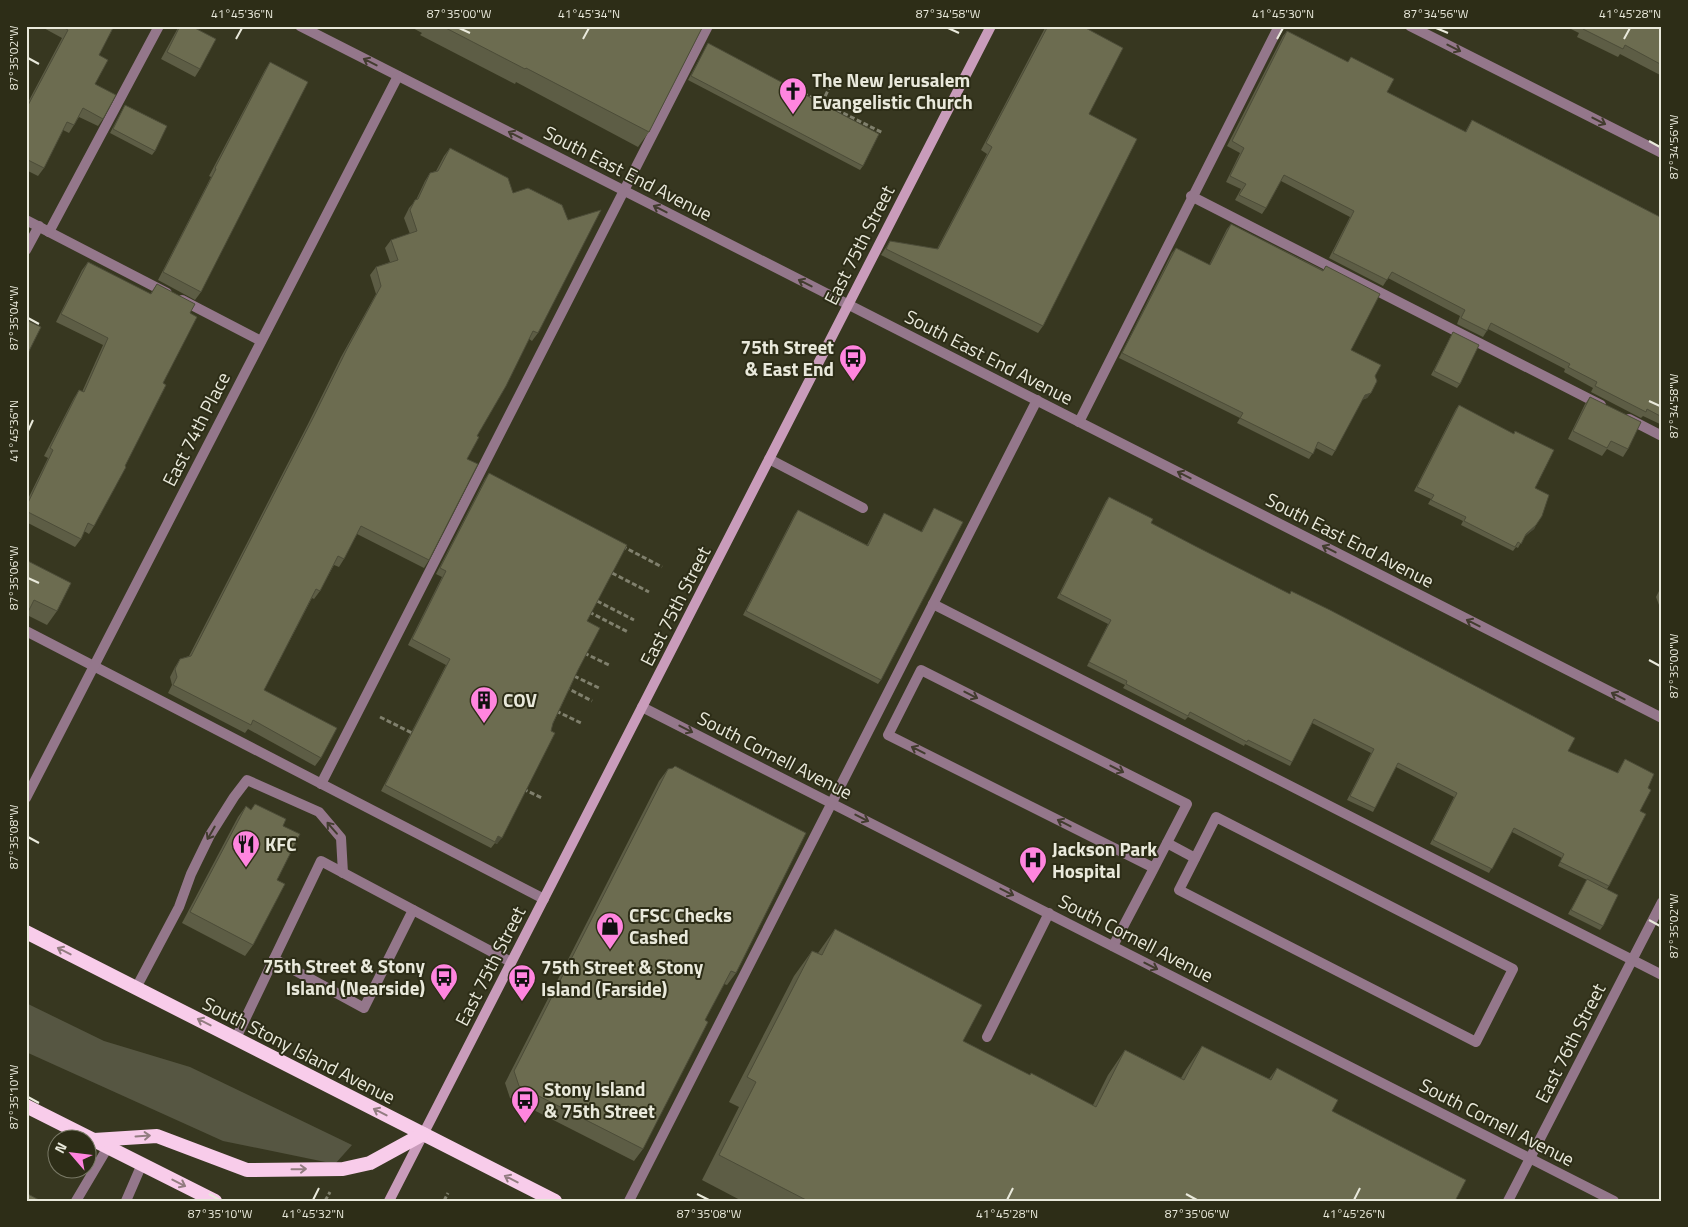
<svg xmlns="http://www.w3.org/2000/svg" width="1688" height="1227" viewBox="0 0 1688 1227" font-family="'Titillium Web',sans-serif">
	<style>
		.green { fill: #565642 }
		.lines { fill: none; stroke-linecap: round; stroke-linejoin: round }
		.path { stroke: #80806d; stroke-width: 3; stroke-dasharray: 5 2.5; stroke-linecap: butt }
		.service { stroke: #94778b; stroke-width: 10 }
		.minor { stroke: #94778b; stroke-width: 10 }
		.tertiary { stroke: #94778b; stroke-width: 10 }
		.secondary { stroke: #c99cbb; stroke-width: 10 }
		.trunk { stroke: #f8ccea; stroke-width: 14 }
		.wall { fill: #5d5d45 }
		.shaded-wall { fill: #4c4c38 }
		.building { fill: #6c6c50; stroke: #4c4c38 }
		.oneway { stroke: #423c2e }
		.oneway2 { stroke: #927c80 }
		.ticks { fill: none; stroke: #e9e9db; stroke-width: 2 }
		.labels { text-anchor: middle; stroke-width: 4; stroke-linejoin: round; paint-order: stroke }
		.poi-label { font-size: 19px; font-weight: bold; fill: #e9e9db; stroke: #2d2d17; text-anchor: start }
		.street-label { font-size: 19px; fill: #e9e9db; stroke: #2d2d17 }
		.neatline { fill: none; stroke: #e9e9db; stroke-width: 2 }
		.ticks-label { font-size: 12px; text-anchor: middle; fill: #e9e9db }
	</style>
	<rect width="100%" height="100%" fill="#373720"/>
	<!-- green -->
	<path class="green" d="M26 1003 104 1041 190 1067 352 1145 335 1164 223 1141 26 1052Z"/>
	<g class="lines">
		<!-- path -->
		<g class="path">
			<path d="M803 93 883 133"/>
			<path d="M822 103 831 84"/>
			<path d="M622 546 662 567"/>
			<path d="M612 573 649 592"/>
			<path d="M597 601 634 620"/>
			<path d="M589 612 628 632"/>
			<path d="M584 653 611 666"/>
			<path d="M574 676 599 688"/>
			<path d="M565 687 592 701"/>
			<path d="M556 711 581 723"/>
			<path d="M380 717 414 734"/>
			<path d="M523 789 542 798"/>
			<path d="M325 1201 330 1192"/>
			<path d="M444 1201 448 1193"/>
		</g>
		<!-- service -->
		<g class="service">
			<path d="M1191 196 1601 405"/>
			<path d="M26 220 167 293"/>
			<path d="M49 232 159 26"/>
			<path d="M26 250 39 226"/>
			<path d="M182 300 261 341"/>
			<path d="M1629 419 1662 436"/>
			<path d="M1079 422 1279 26"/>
			<path d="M769 459 863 508"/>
			<path d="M933 604 1662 975"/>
			<path d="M26 631 544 899"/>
			<path d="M321 784 708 26"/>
			<path d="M1216 817 1513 969 1476 1042 1179 890Z"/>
			<path d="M1167 843 1195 858"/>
			<path d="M1113 946C1138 899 1163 851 1187 804L921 670 888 735 1154 868"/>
			<path d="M274 959 364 1008 413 910"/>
			<path d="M136 988 179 907 191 874 210 835 234 797 247 780 319 812 341 838 343 873"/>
			<path d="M987 1037 1049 913"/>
			<path d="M236 1038 321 861 511 962"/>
			<path d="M76 1201 108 1147"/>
			<path d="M126 1201 142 1164"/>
			<path d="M629 1201 1037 400"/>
		</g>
		<!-- minor -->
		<g class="minor">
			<path d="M300 26 1662 718"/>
			<path d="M1410 26 1662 153"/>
			<path d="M642 707 1614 1201"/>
			<path d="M26 798 398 76"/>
		</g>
		<!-- tertiary -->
		<path class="tertiary" d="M1508 1201 1662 902"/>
		<!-- secondary -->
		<path class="secondary" d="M389 1201 991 26"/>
		<!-- trunk -->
		<g class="trunk">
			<path d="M26 932 555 1201"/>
			<path d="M26 1106 215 1201"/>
			<path d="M94 1140 157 1136 247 1170 343 1169 370 1163 423 1134"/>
		</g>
	</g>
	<!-- wall -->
	<g class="wall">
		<path d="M40 26H114L99 55 95 84 103 119 98 126 79 117 69 133 63 130 44 168 38 176 26 170V106L62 38Z"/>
		<path d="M179 26H191L200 69 195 77 161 59Z"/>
		<path d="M409 26H703L649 132 638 147 516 82 515 84 420 35 422 33Z"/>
		<path d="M1046 26H1082L1089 114 1043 326 1038 333 881 255 890 241 937 249 987 154 981 150Z"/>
		<path d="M1565 26H1662V76L1620 54 1618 57 1577 37 1579 33Z"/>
		<path d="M1287 31 1348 62 1351 57 1387 92 1465 132 1472 120 1662 218V425L1643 416 1641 418 1591 392 1593 388 1564 372 1565 369 1488 329 1483 337 1457 324 1460 316 1388 278 1383 286 1329 258 1350 217 1281 181 1266 208 1262 214 1235 200 1241 189 1226 182 1240 153 1227 146 1283 36Z"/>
		<path d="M708 43 863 166 860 170 688 80Z"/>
		<path d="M270 62 201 292 195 300 158 280 211 177 209 176 265 70Z"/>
		<path d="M125 105 155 151 152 155 110 133Z"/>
		<path d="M450 148 538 333 532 341 529 339 477 436 467 459 429 560 424 568 357 534 344 559 339 567 334 565 320 591 314 599 312 598 264 690 321 758 315 766 248 729 245 733 168 693 172 685 170 677 175 667 180 659 189 656 308 424 341 357 376 294 370 275 376 267 390 262 385 248 391 240 410 234 404 218 409 208 416 200 425 181 430 173 436 171 444 156Z"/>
		<path d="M1231 224 1323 270 1326 266 1351 350 1375 376 1371 393 1367 398 1362 400 1335 451 1332 456 1316 448 1309 459 1237 423 1240 418 1119 358 1172 253 1176 248 1209 265 1227 229Z"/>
		<path d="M88 262 150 294 157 284 190 313 163 383 94 526 89 534 84 531 81 539 75 547 26 522V503L48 458 44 456 74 398 79 390 82 392 103 345 56 322 82 270Z"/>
		<path d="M1453 332 1460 384 1457 388 1431 375 1451 336Z"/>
		<path d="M1590 397 1628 449 1623 457 1607 449 1602 456 1568 439 1585 404Z"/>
		<path d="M1459 405 1513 434 1515 431 1535 488 1536 525 1534 529 1524 537 1518 548 1516 547 1513 551 1461 525 1463 521 1428 504 1431 499 1414 491 1456 409Z"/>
		<path d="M489 473 587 621 578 670 497 844 495 843 491 848 381 791 446 665 408 645 442 577 436 574 485 479Z"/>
		<path d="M1109 497 1151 523 1568 751 1617 773 1625 759 1648 788 1640 811 1609 886 1607 889 1603 926 1600 930 1568 914 1587 880 1558 866 1562 858 1512 832 1489 873 1430 844 1454 797 1396 767 1373 812 1347 800 1371 753 1312 723 1290 766 1245 744 1244 746 1188 717 1185 720 1123 688 1125 685 1087 666 1108 624 1057 598 1106 501Z"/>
		<path d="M934 508 881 680 878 684 743 615 795 514 798 510 867 545 884 513 921 532Z"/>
		<path d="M26 560 57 611 47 625 27 615Z"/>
		<path d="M1662 585V613L1656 597Z"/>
		<path d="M668 769 736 973 727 985 724 984 705 1020 643 1149 634 1161 510 1098 505 1083 659 781Z"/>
		<path d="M246 806 251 810 277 880 253 945 245 956 182 923 238 817Z"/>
		<path d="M835 929 963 1041 1029 1075 1093 1105 1108 1075 1125 1050 1181 1078 1185 1071 1202 1046 1269 1079 1277 1068 1332 1111 1455 1201H742L702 1180 739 1107 729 1102 794 976 812 951 818 953Z"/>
	</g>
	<!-- shaded-wall -->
	<g class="shaded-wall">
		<path d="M1371 393 1367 398 1361 400 1365 395Z"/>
		<path d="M1536 525 1534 529 1523 538 1526 534Z"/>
		<path d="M498 836 502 838 497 844 495 843Z"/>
	</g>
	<!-- building -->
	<g class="building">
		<path d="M61 26H114L99 55 108 60 95 84 116 95 103 119 83 108 74 125 67 122 44 168 26 159V109L68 30Z"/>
		<path d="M180 26H191L216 39 200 69 167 52Z"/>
		<path d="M442 26H703L649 132 526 68 525 69Z"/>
		<path d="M1048 26H1082L1123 48 1089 114 1137 139 1043 326 886 249 890 241 938 249 992 147 986 143Z"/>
		<path d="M1584 26H1662V65L1625 45 1623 49 1583 29Z"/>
		<path d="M1287 31 1348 62 1351 57 1394 79 1387 92 1466 132 1472 120 1662 218V417L1647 409 1646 412 1595 386 1597 382 1568 367 1570 364 1491 323 1487 331 1461 318 1465 310 1392 272 1387 280 1333 253 1354 211 1284 175 1266 208 1239 195 1246 184 1230 176 1244 148 1232 141Z"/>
		<path d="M708 43 879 134 863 166 691 76Z"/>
		<path d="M270 62 308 82 201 292 163 272 216 169 215 168Z"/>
		<path d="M125 105 167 126 155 151 113 129Z"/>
		<path d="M450 148 508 178 513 193 528 188 562 205 568 220 601 210 538 333 533 331 506 386 477 436 479 437 467 459 478 464 429 560 361 526 344 559 338 556 320 591 316 589 264 690 337 728 321 758 253 720 251 725 173 685 177 677 175 669 180 659 191 656 314 416 347 349 381 286 376 267 398 260 391 240 417 231 410 210 415 200 418 199 430 173 438 171Z"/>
		<path d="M1231 224 1323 271 1326 266 1380 294 1351 350 1381 365 1375 376 1377 381 1371 393 1365 395 1335 451 1318 442 1313 454 1240 418 1243 413 1122 353 1176 248 1210 265Z"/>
		<path d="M88 262 151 294 157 284 195 304 190 313 197 317 163 383 166 385 125 466 126 467 94 526 88 523 81 539 26 511V507L53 450 50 448 79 390 84 392 108 338 61 314Z"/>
		<path d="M26 320 41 327 26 357Z"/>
		<path d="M1453 332 1479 345 1460 384 1434 371Z"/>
		<path d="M1590 397 1641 422 1628 449 1611 441 1607 448 1573 431Z"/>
		<path d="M1459 405 1514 434 1515 431 1554 450 1535 488 1549 495 1542 516 1536 525 1526 534 1521 544 1518 542 1515 547 1464 521 1466 517 1431 500 1434 495 1417 487Z"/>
		<path d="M489 473 627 545 587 621 600 628 578 670 553 723 551 731 555 733 502 838 498 836 495 842 385 785 450 659 412 639 446 571 440 568Z"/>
		<path d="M1109 497 1153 519 1151 523 1197 547 1290 594 1291 591 1330 610 1575 738 1568 751 1618 773 1625 759 1654 774 1648 788 1651 790 1640 811 1646 814 1609 886 1560 862 1564 854 1514 828 1492 869 1433 840 1457 793 1398 763 1375 808 1350 796 1374 749 1314 719 1292 762 1248 740 1247 742 1190 712 1188 716 1126 684 1127 681 1089 662 1111 620 1060 594Z"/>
		<path d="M934 508 963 522 881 680 746 611 798 510 868 546 884 513 922 532Z"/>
		<path d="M26 560 71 583 57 611 34 600 26 616Z"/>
		<path d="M675 766 806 833 736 973 731 971 705 1020 708 1022 643 1149 519 1086 514 1071 668 769 673 768Z"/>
		<path d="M255 804 286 819 283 826 300 834 277 880 285 884 253 945 190 912 246 806 251 810Z"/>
		<path d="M1587 879 1618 895 1603 926 1571 910Z"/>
		<path d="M835 929 982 1005 963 1041 1030 1075 1031 1073 1096 1107 1125 1050 1184 1080 1202 1046 1271 1080 1277 1068 1338 1100 1332 1111 1466 1180 1455 1201H808L719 1155 756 1082 747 1077 812 951 822 955Z"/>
		<path d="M26 1193 41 1201H26Z"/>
	</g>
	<!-- one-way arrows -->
	<defs><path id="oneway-shaft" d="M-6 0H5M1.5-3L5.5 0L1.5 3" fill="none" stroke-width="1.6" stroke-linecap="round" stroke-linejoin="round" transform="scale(1.25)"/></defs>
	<g class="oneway">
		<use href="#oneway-shaft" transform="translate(1454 48) rotate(27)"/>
		<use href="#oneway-shaft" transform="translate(370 62) rotate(-153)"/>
		<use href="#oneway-shaft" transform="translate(1599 121) rotate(27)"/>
		<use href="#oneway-shaft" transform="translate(515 135) rotate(-153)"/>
		<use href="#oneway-shaft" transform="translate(660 209) rotate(-153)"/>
		<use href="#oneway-shaft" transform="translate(805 283) rotate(-153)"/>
		<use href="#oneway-shaft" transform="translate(1184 475) rotate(-153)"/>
		<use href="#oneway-shaft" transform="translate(1329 549) rotate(-153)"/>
		<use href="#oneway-shaft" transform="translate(1473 623) rotate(-153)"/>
		<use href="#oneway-shaft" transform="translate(971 695) rotate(27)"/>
		<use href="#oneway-shaft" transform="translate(1618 696) rotate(-153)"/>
		<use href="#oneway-shaft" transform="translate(686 729) rotate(27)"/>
		<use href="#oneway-shaft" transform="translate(918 750) rotate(-153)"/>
		<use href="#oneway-shaft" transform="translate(1117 769) rotate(27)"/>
		<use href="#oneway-shaft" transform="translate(862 818) rotate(27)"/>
		<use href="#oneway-shaft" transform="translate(1064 823) rotate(-153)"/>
		<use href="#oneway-shaft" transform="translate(332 828) rotate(-131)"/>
		<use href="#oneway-shaft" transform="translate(211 833) rotate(120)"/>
		<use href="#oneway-shaft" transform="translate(1007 892) rotate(27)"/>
		<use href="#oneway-shaft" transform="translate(1151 966) rotate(27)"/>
	</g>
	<g class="oneway2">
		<use href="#oneway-shaft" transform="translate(64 951) rotate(-153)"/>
		<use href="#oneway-shaft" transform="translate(204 1022) rotate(-153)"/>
		<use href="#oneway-shaft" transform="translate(380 1112) rotate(-153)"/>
		<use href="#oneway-shaft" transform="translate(143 1136) rotate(-4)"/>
		<use href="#oneway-shaft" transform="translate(299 1169) rotate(-1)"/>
		<use href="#oneway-shaft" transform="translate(511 1179) rotate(-153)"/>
		<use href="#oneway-shaft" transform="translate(179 1183) rotate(27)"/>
	</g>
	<!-- ticks -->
	<path class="ticks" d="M459 28 470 33M948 28 959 33M1436 28 1448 33M236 39 242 28M583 39 589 28M1277 39 1283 28M1624 39 1630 28M28 58 39 64M1649 141 1660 147M28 318 39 324M1649 401 1660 406M28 431 33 420M28 578 39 583M1649 660 1660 666M28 837 39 843M1649 920 1660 926M28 1097 39 1103M209 1194 220 1200M697 1194 709 1200M1186 1194 1197 1200M313 1200 319 1188M1007 1200 1013 1188M1354 1200 1360 1188"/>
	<!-- icons -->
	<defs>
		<g id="church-pin" transform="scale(1.4375)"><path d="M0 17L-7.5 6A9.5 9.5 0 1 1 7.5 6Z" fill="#ff85df" stroke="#2d2d17"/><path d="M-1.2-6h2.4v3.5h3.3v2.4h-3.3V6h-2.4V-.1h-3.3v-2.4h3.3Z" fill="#111"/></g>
		<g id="bus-pin" transform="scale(1.4375)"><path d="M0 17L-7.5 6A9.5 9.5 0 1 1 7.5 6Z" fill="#ff85df" stroke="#2d2d17"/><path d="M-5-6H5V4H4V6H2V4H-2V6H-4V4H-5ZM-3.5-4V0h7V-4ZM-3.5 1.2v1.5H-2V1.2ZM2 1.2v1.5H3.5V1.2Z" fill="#111"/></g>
		<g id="building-pin" transform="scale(1.4375)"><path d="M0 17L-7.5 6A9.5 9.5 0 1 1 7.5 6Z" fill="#ff85df" stroke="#2d2d17"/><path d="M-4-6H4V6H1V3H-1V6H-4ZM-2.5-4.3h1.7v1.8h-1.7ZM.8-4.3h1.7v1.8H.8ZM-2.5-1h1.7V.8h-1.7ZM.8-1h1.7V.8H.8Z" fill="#111"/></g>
		<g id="restaurant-pin" transform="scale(1.4375)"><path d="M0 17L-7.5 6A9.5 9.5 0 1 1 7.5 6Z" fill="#ff85df" stroke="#2d2d17"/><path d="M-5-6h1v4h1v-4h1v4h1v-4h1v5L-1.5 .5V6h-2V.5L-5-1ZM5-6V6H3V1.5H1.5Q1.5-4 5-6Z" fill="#111"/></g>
		<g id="hospital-pin" transform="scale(1.4375)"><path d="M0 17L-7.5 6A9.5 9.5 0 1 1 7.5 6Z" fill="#ff85df" stroke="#2d2d17"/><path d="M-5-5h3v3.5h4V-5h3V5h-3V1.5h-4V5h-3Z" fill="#111"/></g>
		<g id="shop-pin" transform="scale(1.4375)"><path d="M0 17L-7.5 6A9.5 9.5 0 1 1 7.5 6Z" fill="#ff85df" stroke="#2d2d17"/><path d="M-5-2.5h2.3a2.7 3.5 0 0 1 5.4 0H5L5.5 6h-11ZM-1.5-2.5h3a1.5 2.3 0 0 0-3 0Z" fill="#111"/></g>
	</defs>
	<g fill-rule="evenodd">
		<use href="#church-pin" x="793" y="91"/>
		<use href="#bus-pin" x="853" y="358"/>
		<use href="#building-pin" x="484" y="700"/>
		<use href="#restaurant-pin" x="246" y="844"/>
		<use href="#hospital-pin" x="1033" y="860"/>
		<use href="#shop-pin" x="610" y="926"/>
		<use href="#bus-pin" x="444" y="977"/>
		<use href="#bus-pin" x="522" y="978"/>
		<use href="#bus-pin" x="525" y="1100"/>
	</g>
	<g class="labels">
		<!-- poi labels -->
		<g class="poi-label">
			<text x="812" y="87">The New Jerusalem<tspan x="812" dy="22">Evangelistic Church</tspan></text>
			<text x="834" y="354" text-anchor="end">75th Street<tspan x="834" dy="22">&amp; East End</tspan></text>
			<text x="503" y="707">COV</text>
			<text x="265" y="851">KFC</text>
			<text x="1052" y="856">Jackson Park<tspan x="1052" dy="22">Hospital</tspan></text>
			<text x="629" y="922">CFSC Checks<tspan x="629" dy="22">Cashed</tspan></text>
			<text x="425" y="973" text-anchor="end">75th Street &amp; Stony<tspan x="425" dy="22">Island (Nearside)</tspan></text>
			<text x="541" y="974">75th Street &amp; Stony<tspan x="541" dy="22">Island (Farside)</tspan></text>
			<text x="544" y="1096">Stony Island<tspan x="544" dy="22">&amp; 75th Street</tspan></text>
		</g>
		<!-- street labels -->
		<g class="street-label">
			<text transform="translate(628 173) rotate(27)" y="7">South East End Avenue</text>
			<text transform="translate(859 245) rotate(-63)" y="7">East 75th Street</text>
			<text transform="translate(989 357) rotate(27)" y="7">South East End Avenue</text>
			<text transform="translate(196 429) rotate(-63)" y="7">East 74th Place</text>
			<text transform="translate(1350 540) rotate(27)" y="7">South East End Avenue</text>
			<text transform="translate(675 606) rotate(-63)" y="7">East 75th Street</text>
			<text transform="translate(775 755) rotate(27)" y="7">South Cornell Avenue</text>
			<text transform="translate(1136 938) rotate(27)" y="7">South Cornell Avenue</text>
			<text transform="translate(490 966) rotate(-63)" y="7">East 75th Street</text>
			<text transform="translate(1570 1043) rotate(-63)" y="7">East 76th Street</text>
			<text transform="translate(299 1050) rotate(27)" y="7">South Stony Island Avenue</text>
			<text transform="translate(1497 1122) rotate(27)" y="7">South Cornell Avenue</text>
		</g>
	</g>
	<!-- border -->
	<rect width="1688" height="1227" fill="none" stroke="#2d2d17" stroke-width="55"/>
	<!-- north arrow -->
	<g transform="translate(72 1154) rotate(298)"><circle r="24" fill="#2d2d17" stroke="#787865"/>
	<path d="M0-4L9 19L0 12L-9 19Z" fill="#ff85df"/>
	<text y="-8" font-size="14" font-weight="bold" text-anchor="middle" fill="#e9e9db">N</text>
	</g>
	<rect x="28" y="28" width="1632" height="1172" class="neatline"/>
	<g class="ticks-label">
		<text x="242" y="18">41°45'36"N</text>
		<text x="459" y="18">87°35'00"W</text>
		<text x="589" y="18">41°45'34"N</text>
		<text x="948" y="18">87°34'58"W</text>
		<text x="1283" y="18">41°45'30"N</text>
		<text x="1436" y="18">87°34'56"W</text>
		<text x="1630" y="18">41°45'28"N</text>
		<text transform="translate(14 58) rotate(-90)" y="4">87°35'02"W</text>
		<text transform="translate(1674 147) rotate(-90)" y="4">87°34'56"W</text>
		<text transform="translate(14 318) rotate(-90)" y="4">87°35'04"W</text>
		<text transform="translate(1674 406) rotate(-90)" y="4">87°34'58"W</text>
		<text transform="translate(14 431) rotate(-90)" y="4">41°45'36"N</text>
		<text transform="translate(14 578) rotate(-90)" y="4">87°35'06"W</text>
		<text transform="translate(1674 666) rotate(-90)" y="4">87°35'00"W</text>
		<text transform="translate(14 837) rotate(-90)" y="4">87°35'08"W</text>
		<text transform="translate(1674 926) rotate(-90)" y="4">87°35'02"W</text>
		<text transform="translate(14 1097) rotate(-90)" y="4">87°35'10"W</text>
		<text x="220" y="1218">87°35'10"W</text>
		<text x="313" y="1218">41°45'32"N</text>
		<text x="709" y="1218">87°35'08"W</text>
		<text x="1007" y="1218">41°45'28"N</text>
		<text x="1197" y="1218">87°35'06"W</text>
		<text x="1354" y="1218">41°45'26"N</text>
	</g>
</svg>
